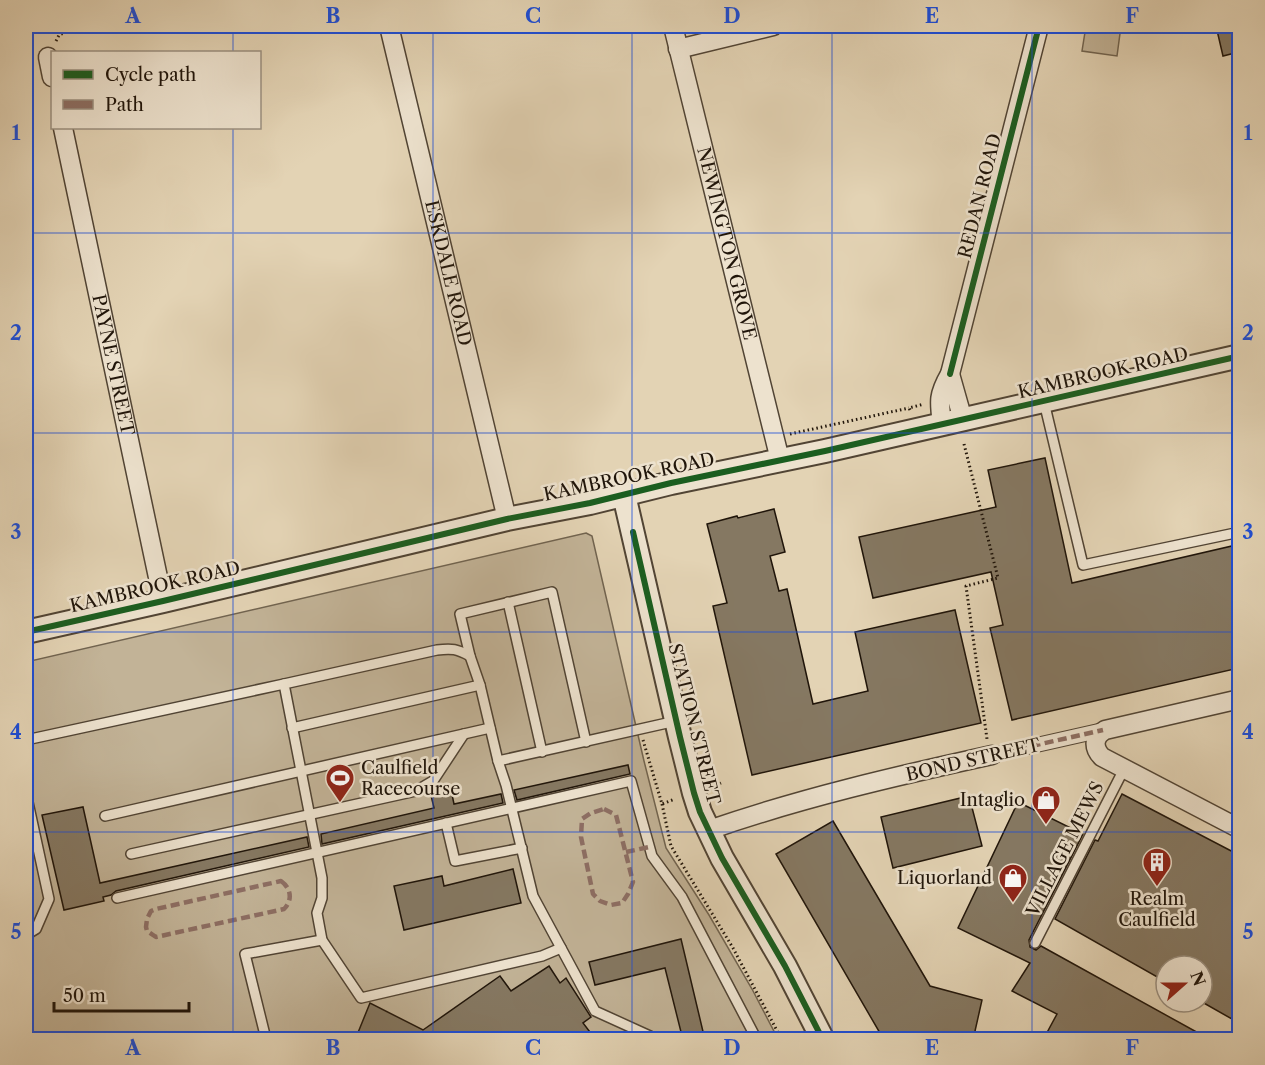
<svg xmlns="http://www.w3.org/2000/svg" width="1265" height="1065" viewBox="0 0 1265 1065" font-family="'Libre Caslon Text',serif">
	<style>
		.green { fill: #c2b397; stroke: #716450; stroke-width: 1.5 }
		.building { fill: #857862; stroke: #20150a; stroke-width: 1.5 }
		.lines { fill: none; stroke-linecap: round; stroke-linejoin: round }
		.service-casing { stroke: #514434; stroke-width: 12 }
		.pedestrian-casing { stroke: #514434; stroke-width: 16 }
		.minor-casing { stroke: #514434; stroke-width: 21 }
		.tertiary-casing { stroke: #514434; stroke-width: 26 }
		.path { stroke: #20150a; stroke-width: 3; stroke-dasharray: 1.5 3; stroke-linecap: butt }
		.service { stroke: #ede2ce; stroke-width: 9 }
		.pedestrian { stroke: #ede2ce; stroke-width: 14 }
		.minor { stroke: #ede2ce; stroke-width: 18 }
		.tertiary { stroke: #ede2ce; stroke-width: 22 }
		.quiet { stroke: #8d6e63; stroke-width: 4.5; stroke-dasharray: 9 4.5; stroke-linecap: butt }
		.cycleway-casing { stroke: #ede2ce; stroke-width: 10 }
		.cycleway { stroke: #1b5e20; stroke-width: 6 }
		.grid { fill: none; stroke: #1d4ed8; stroke-width: 1.5; stroke-opacity: 0.55 }
		.labels { text-anchor: middle; stroke-width: 5; stroke-linejoin: round; paint-order: stroke }
		.street-label { font-size: 18px; fill: #20150a; stroke: #ede2ce }
		.poi-label { font-size: 18px; fill: #20150a; stroke: #ede2ce; text-anchor: end }
		.neatline { fill: none; stroke: #1d4ed8; stroke-width: 2 }
		.grid-label { font-size: 20px; text-anchor: middle; font-weight: bold; fill: #1d4ed8 }
	</style>
	<rect width="100%" height="100%" fill="#e3d3b4"/>
	<filter id="stains"><feTurbulence type="fractalNoise" baseFrequency=".00333" numOctaves="4"/><feColorMatrix values="0 0 0 0 .2 0 0 0 0 .09 0 0 0 0 .02 0 0 0 .5 -.17"/></filter>
	<radialGradient id="worn" r=".72"><stop offset=".6" stop-color="#630" stop-opacity="0"/><stop offset="1" stop-color="#630" stop-opacity=".3"/></radialGradient>
	<!-- green -->
	<g class="green">
		<path d="M1086 26H1121L1117 56 1082 51Z"/>
		<path d="M586 533 592 536 644 761 666 848 709 915 752 989 778 1039H26V662Z"/>
	</g>
	<!-- building -->
	<g class="building">
		<path d="M1216 26H1239V52L1223 56Z"/>
		<path d="M1045 458 1072 583 1232 546 1239 580V668L1012 720 990 628 1003 625 991 572 873 598 859 537 996 507 988 470Z"/>
		<path d="M774 509 785 552 770 556 779 591 787 589 813 704 868 691 855 632 955 610 981 723 752 775 713 606 727 603 707 524 737 516 738 518Z"/>
		<path d="M628 765 630 774 517 800 514 790Z"/>
		<path d="M450 785 454 804 501 794 503 803 322 844 321 834 434 808 430 791 435 788Z"/>
		<path d="M1122 794 1239 855V1023L1202 1002V966H1166V982L1055 919 1095 840 1098 841Z"/>
		<path d="M969 796 982 846 893 868 881 817Z"/>
		<path d="M1018 802 1083 834 1029 940 1030 947 1036 950 1041 946 1211 1040H1043L1057 1014 1012 991 1030 963 958 928Z"/>
		<path d="M83 807 100 883 307 837 309 847 116 891 111 895 103 897 104 901 64 910 42 815Z"/>
		<path d="M833 821 930 986 982 1000 973 1040H884L776 854Z"/>
		<path d="M513 869 521 903 404 930 394 886 442 876 444 886Z"/>
		<path d="M681 939 705 1040H683L665 968 595 985 589 962Z"/>
		<path d="M549 966 560 983 566 978 591 1017 583 1023 596 1040H355L370 1003 423 1030 500 976 511 991Z"/>
	</g>
	<g class="lines">
		<!-- service casing -->
		<g class="service-casing">
			<g id="service">
				<path d="M1044 402 1083 565 1240 532"/>
				<path d="M508 602 542 752"/>
				<path d="M470 656C457 649 452 648 437 650L284 684 322 878V898L317 913 322 940 361 998 542 956 561 948"/>
				<path d="M292 728 480 685"/>
				<path d="M26 740 284 684"/>
				<path d="M586 742 552 592 460 614 470 656 480 685 498 761 506 785 533 896 595 1011 650 1036 652 1040"/>
				<path d="M498 761 676 721"/>
				<path d="M26 793 49 899 36 929 26 935"/>
				<path d="M105 816 490 728"/>
				<path d="M446 823 455 861 522 848"/>
				<path d="M131 854 416 791 433 781 464 734"/>
				<path d="M117 898 631 781 652 856 682 897 757 1040"/>
				<path d="M1035 943 1124 769"/>
				<path d="M272 1040 265 1035 245 954 322 940"/>
			</g>
		</g>
		<!-- pedestrian casing -->
		<g class="pedestrian-casing">
			<path id="pedestrian" d="M992 755 1103 730"/>
		</g>
		<!-- minor casing -->
		<g class="minor-casing">
			<g id="minor">
				<path id="s1" d="M389 26 507 519"/>
				<path id="s2" d="M673 26 780 460"/>
				<path d="M678 49 773 26"/>
				<path d="M48 57 52 77"/>
				<path id="s3" d="M63 128 163 601"/>
				<path d="M950 374 963 420"/>
				<path d="M942 424C939 401 938 395 950 374L1039 26"/>
				<path d="M1240 699 1105 730C1093 737 1093 748 1102 757L1240 829"/>
				<path d="M709 830C801 798 896 776 992 755"/>
			</g>
		</g>
		<!-- tertiary casing -->
		<g class="tertiary-casing">
			<g id="tertiary">
				<path d="M624 495 680 737 694 793 700 812 722 858 785 966 823 1040"/>
				<path d="M26 632 163 601 507 519 590 503 671 483 825 451 1240 356"/>
			</g>
		</g>
		<!-- path -->
		<g class="path">
			<path d="M56 41 59 35 82 26"/>
			<path d="M26 49 33 51"/>
			<path d="M910 410 909 408 924 404"/>
			<path d="M790 434 909 408"/>
			<path d="M964 444 998 578 966 586 987 739"/>
			<path d="M643 740 662 804 675 799"/>
			<path d="M712 787 721 783"/>
			<path d="M662 804 671 846 733 948 782 1040"/>
		</g>
		<!-- service -->
		<use href="#service" class="service"/>
		<!-- pedestrian -->
		<use href="#pedestrian" class="pedestrian"/>
		<!-- minor -->
		<use href="#minor" class="minor"/>
		<!-- tertiary -->
		<use href="#tertiary" class="tertiary"/>
		<!-- quiet -->
		<g class="quiet">
			<path d="M992 755 1103 730"/>
			<path d="M604 809 616 815 633 882 628 894 622 903 611 905 600 901 593 894 581 837 582 819 591 813Z"/>
			<path d="M626 852 649 847"/>
			<path d="M281 881C291 888 293 900 284 909L156 937 147 931 146 927 147 919 151 911 156 909Z"/>
		</g>
		<!-- cycleway casing -->
		<g class="cycleway-casing">
			<g id="cycleway">
				<path d="M950 374 1039 26"/>
				<path d="M633 532 680 737 694 793 700 812 722 858 785 966 823 1040"/>
				<path d="M26 632 163 601 507 519 590 503 671 483 825 451 1240 356"/>
			</g>
		</g>
		<!-- cycleway -->
		<use href="#cycleway" class="cycleway"/>
	</g>
	<!-- grid -->
	<path class="grid" d="M233 26V52M433 26V1040M632 26V1040M832 26V1040M1032 26V1040M233 128V1040M26 233H1240M26 433H1240M26 632H1240M26 832H1240"/>
	<!-- icons -->
	<defs>
		<g id="stadium-pin" transform="scale(1.5)"><path d="M0 17L-7.5 6A9.5 9.5 0 1 1 7.5 6Z" fill="#8f2418" stroke="#ede2ce"/><path d="M0-5a6.5 5 0 1 0 0 10a6.5 5 0 1 0 0-10ZM-3.5-1.8h7v3.6h-7Z" fill="#fff"/></g>
		<g id="shop-pin" transform="scale(1.5)"><path d="M0 17L-7.5 6A9.5 9.5 0 1 1 7.5 6Z" fill="#8f2418" stroke="#ede2ce"/><path d="M-5-2.5h2.3a2.7 3.5 0 0 1 5.4 0H5L5.5 6h-11ZM-1.5-2.5h3a1.5 2.3 0 0 0-3 0Z" fill="#fff"/></g>
		<g id="building-pin" transform="scale(1.5)"><path d="M0 17L-7.5 6A9.5 9.5 0 1 1 7.5 6Z" fill="#8f2418" stroke="#ede2ce"/><path d="M-4-6H4V6H1V3H-1V6H-4ZM-2.5-4.3h1.7v1.8h-1.7ZM.8-4.3h1.7v1.8H.8ZM-2.5-1h1.7V.8h-1.7ZM.8-1h1.7V.8H.8Z" fill="#fff"/></g>
	</defs>
	<g fill-rule="evenodd">
		<use href="#stadium-pin" x="340" y="778"/>
		<use href="#shop-pin" x="1046" y="800"/>
		<use href="#building-pin" x="1157" y="862"/>
		<use href="#shop-pin" x="1013" y="878"/>
	</g>
	<g class="labels">
		<!-- street labels -->
		<g class="street-label">
			<text transform="translate(980 196) rotate(-76)" y="6">REDAN ROAD</text>
			<text dy="6" stroke="none"><textPath href="#s2" startOffset="224">NEWINGTON GROVE</textPath></text>
			<text dy="6" stroke="none"><textPath href="#s1" startOffset="254">ESKDALE ROAD</textPath></text>
			<text dy="6" stroke="none"><textPath href="#s3" startOffset="242">PAYNE STREET</textPath></text>
			<text transform="translate(1103 373) rotate(-13)" y="6">KAMBROOK ROAD</text>
			<text transform="translate(629 477) rotate(-12)" y="6">KAMBROOK ROAD</text>
			<text transform="translate(155 587) rotate(-13)" y="6">KAMBROOK ROAD</text>
			<text transform="translate(694 724) rotate(76)" y="6">STATION STREET</text>
			<text transform="translate(973 760) rotate(-13)" y="6">BOND STREET</text>
			<text transform="translate(1065 849) rotate(-63)" y="6">VILLAGE MEWS</text>
		</g>
		<!-- poi labels -->
		<g class="poi-label">
			<text x="361" y="774" text-anchor="start">Caulfield<tspan x="361" dy="21">Racecourse</tspan></text>
			<text x="1025" y="806">Intaglio</text>
			<text x="992" y="884">Liquorland</text>
			<text x="1157" y="905" text-anchor="middle">Realm<tspan x="1157" dy="21">Caulfield</tspan></text>
		</g>
	</g>
	<!-- margin -->
	<rect width="1265" height="1065" fill="none" stroke="#e3d3b4" stroke-width="66"/>
	<!-- legend -->
	<rect x="51" y="51" width="210" height="78" fill="#ede2ce" stroke="#9b9080" stroke-width="1.5"/>
	<rect x="63" y="70" width="30" height="9" fill="#1b5e20" stroke="#9b9080" stroke-width="1.5"/>
	<text x="105" y="81" font-size="18" fill="#20150a">Cycle path</text>
	<rect x="63" y="100" width="30" height="9" fill="#8d6e63" stroke="#9b9080" stroke-width="1.5"/>
	<text x="105" y="111" font-size="18" fill="#20150a">Path</text>
	<!-- north arrow -->
	<g transform="translate(1184 984) rotate(69)"><circle r="28" fill="#ede2ce" stroke="#9b9080" stroke-width="1.5"/>
	<path d="M0-4.5L10 22L0 15L-10 22Z" fill="#8f2418"/>
	<text y="-9" font-size="16" font-weight="bold" text-anchor="middle" fill="#20150a">N</text>
	</g>
	<!-- scale -->
	<path d="M54 1002v9h135v-9" fill="none" stroke="#20150a" stroke-width="3"/>
	<text x="63" y="1002" font-size="18" fill="#20150a" stroke="#ede2ce" stroke-width="4.5" paint-order="stroke">50 m</text>
	<rect x="33" y="33" width="1199" height="999" class="neatline"/>
	<g class="grid-label">
		<text x="133" y="23">A</text>
		<text x="333" y="23">B</text>
		<text x="533" y="23">C</text>
		<text x="732" y="23">D</text>
		<text x="932" y="23">E</text>
		<text x="1132" y="23">F</text>
		<text x="16" y="140">1</text>
		<text x="1248" y="140">1</text>
		<text x="16" y="340">2</text>
		<text x="1248" y="340">2</text>
		<text x="16" y="539">3</text>
		<text x="1248" y="539">3</text>
		<text x="16" y="739">4</text>
		<text x="1248" y="739">4</text>
		<text x="16" y="939">5</text>
		<text x="1248" y="939">5</text>
		<text x="133" y="1055">A</text>
		<text x="333" y="1055">B</text>
		<text x="533" y="1055">C</text>
		<text x="732" y="1055">D</text>
		<text x="932" y="1055">E</text>
		<text x="1132" y="1055">F</text>
	</g>
	<rect width="100%" height="100%" filter="url(#stains)"/>
	<rect width="100%" height="100%" fill="url(#worn)"/>
</svg>
